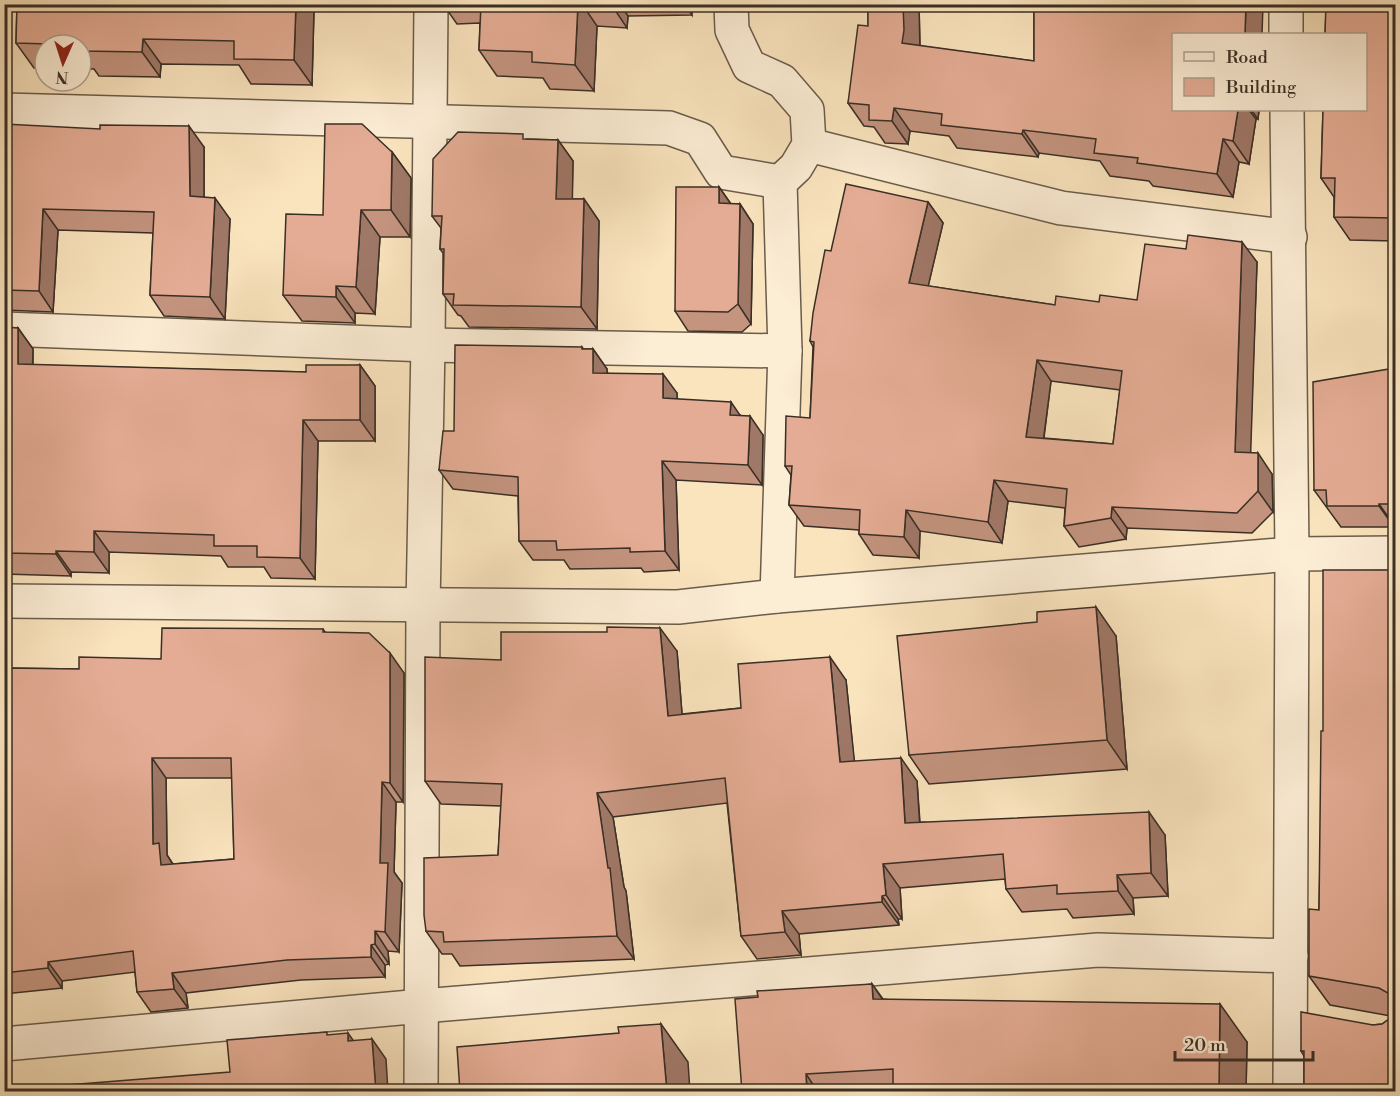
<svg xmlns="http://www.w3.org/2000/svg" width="1400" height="1096" viewBox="0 0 1400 1096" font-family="'Libre Bodoni',serif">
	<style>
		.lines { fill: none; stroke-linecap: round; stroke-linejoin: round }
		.minor-casing { stroke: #6a5c4b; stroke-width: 36 }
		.minor { stroke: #fcedd5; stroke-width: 33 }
		.wall { fill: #c4947f; stroke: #3a2f25; stroke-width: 1.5; fill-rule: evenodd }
		.shaded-wall { fill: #a07868; stroke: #3a2f25; stroke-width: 1.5 }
		.building { fill: #e4ac94; stroke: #3a2f25; stroke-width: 1.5; fill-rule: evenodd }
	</style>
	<rect width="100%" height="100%" fill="#fae4be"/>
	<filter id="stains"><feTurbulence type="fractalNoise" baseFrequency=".00333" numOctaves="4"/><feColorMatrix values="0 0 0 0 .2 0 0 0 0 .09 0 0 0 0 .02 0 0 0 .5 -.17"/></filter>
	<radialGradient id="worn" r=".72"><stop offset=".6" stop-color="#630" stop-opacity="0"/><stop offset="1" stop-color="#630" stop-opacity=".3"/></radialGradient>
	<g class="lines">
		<!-- minor casing -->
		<g class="minor-casing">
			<g id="minor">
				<path d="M1286 4V34"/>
				<path d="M4 110 669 128 700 139 721 172 780 182 796 167 809 145 807 110 782 81 749 66 732 30 731 4"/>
				<path d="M1287 110 1292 554 1290 1092"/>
				<path d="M809 145 1061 208 1290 237"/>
				<path d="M4 329 428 345 785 351"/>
				<path d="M777 596 785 351 780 182"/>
				<path d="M4 601 678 607 777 596 1292 554 1396 553"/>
				<path d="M4 1044 422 1006 1098 950 1291 956"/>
				<path d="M421 1092 423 606 428 345 431 4"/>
			</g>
		</g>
		<!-- minor -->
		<use href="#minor" class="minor"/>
	</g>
	<!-- wall -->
	<g class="wall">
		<path d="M17 4H385L386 7 314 9 312 85 251 84 239 65 161 64 160 77 99 76 94 69H81V45H45V69L34 68 16 43Z"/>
		<path d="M443 4H691L692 15 628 16 627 28 597 26 594 91 550 89 543 78 497 76 479 50 480 23 457 24Z"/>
		<path d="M868 4H919L920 46 1034 61V4H1267V5H1263L1173 110H1259L1258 119H1256L1249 164 1239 162 1233 197 1153 186 1149 181 1110 176 1100 161 1039 153 1038 157 957 148 949 136 910 131 908 144 885 143 874 127 864 126 848 103 868 26Z"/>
		<path d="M1303 4H1395V241L1350 240 1334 217V197L1321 178 1326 7H1305Z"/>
		<path d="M4 124 204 147V197L230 219 225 319 164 316 150 295 153 233 58 230 53 312 4 310Z"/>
		<path d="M526 139 558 140 573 161 572 199H584L599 221 597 329 469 327 461 316 458 315 443 294V253L440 249 441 228 432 216Z"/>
		<path d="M392 152 411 178 410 237H380L375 314 355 313V323L302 321 283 295 323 215Z"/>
		<path d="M719 187 731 204H740L753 224 751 324 742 332 688 331 675 311Z"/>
		<path d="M928 202 943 223 928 286 1055 305 1137 300 1257 262 1250 452 1272 474 1273 512 1252 533 1127 528 1126 539 1079 547 1064 526 1065 508 1008 501 1002 543 920 531 919 558 873 555 859 534V530L804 526 789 505 791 475 785 466 810 418 813 347 810 341 831 251ZM1051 381 1120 390 1113 444 1044 438Z"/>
		<path d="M4 327 18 328 33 349V365L306 372 360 365 375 386V441H318L315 579 271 578 264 567H228L221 556 109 552V573L71 572V576L4 574Z"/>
		<path d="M584 349H593L607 369V373L677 393V399L740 415 763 435 762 485 676 480 679 570 644 572 641 568 570 569 564 560H533L519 541 518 496 453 489 439 470 454 431Z"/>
		<path d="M1395 368V525H1394V527H1341L1314 490Z"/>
		<path d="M1395 570V1092H1306L1304 1089V1056L1301 1051 1373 1025 1382 1024 1389 1019 1391 1016 1330 1005 1309 976 1319 910 1323 731Z"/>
		<path d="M323 629 325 632 404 673 403 802H396L394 872 402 883 399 952 388 951 389 964 385 965V977L301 980 186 993 188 1008 151 1012 137 992 135 972 62 981V988L4 994V668L79 669 161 659ZM166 778H232L234 859 173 864 167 855Z"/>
		<path d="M1116 636 1127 769 929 784 909 755Z"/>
		<path d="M677 651 682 714 741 708 846 680 854 761 917 781 920 822 1165 835 1168 896 1133 898 1134 914 1073 918 1067 909 1022 912 1006 889 1005 879 900 888 902 919H898L899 925 799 934 801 955 757 959 741 936 727 803 613 817 624 887 626 891 634 959 460 966 452 954H442L426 931 498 855 501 806 441 804 425 781 501 660Z"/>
		<path d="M872 984 883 999 1247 1042 1246 1092H742L758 997Z"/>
	</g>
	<!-- shaded-wall -->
	<g class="shaded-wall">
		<path d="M296 4H311L314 9 312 85 294 60Z"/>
		<path d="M578 4H582L597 26 594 91 575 65Z"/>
		<path d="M611 4H620L628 16 627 28Z"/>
		<path d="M684 4H691L692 15Z"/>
		<path d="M903 4H919L920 53 902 43Z"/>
		<path d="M1246 4H1263V5L1262 34H1245Z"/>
		<path d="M143 39 161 64 160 77 142 52Z"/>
		<path d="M894 108 910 131 908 144 892 121Z"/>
		<path d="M1238 110H1249L1256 119 1249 164 1233 141Z"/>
		<path d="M1251 110H1259L1258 119Z"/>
		<path d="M189 126 204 147V218L190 196Z"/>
		<path d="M1023 130 1039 153 1038 157 1022 134Z"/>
		<path d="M1223 139 1239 162 1233 197 1217 174Z"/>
		<path d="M558 140 573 161 572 221 556 199Z"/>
		<path d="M392 152 411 178 410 237 391 210Z"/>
		<path d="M719 187 733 207 719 203Z"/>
		<path d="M215 198 230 219 225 319 210 297Z"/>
		<path d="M584 199 599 221 597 329 581 307Z"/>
		<path d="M928 202 943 223 924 304 909 283Z"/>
		<path d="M740 204 753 224 751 324 738 304Z"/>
		<path d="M43 209 58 230 53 312 39 291Z"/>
		<path d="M361 210 380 237 375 314 356 287Z"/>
		<path d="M1242 242 1257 262 1250 473 1235 452Z"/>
		<path d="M336 286 355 313V323L336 297Z"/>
		<path d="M18 328 33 349 32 385 18 364Z"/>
		<path d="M582 347 593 362V349L607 369V393L593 373 582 349Z"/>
		<path d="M1037 360 1051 381 1041 458 1026 437Z"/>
		<path d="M360 365 375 386V441L360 420Z"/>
		<path d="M663 374 677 393V418L663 398Z"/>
		<path d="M731 402 744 421 730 415Z"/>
		<path d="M750 416 763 435 762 485 748 465Z"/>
		<path d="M303 420 318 441 315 579 300 558Z"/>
		<path d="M1258 453 1272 474 1273 512 1258 491Z"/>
		<path d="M662 461 676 480 679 570 665 551Z"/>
		<path d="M994 480 1008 501 1002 543 988 522Z"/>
		<path d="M1379 504 1394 525V527L1379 506Z"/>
		<path d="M1112 507 1127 528 1126 539 1111 518Z"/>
		<path d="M906 510 920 531 919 558 904 537Z"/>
		<path d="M94 531 109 552V573L94 552Z"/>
		<path d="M56 551 71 572V576L56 554Z"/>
		<path d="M1096 607 1116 636 1127 769 1107 740Z"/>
		<path d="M660 628 677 651 684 739 668 716Z"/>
		<path d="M390 653 404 673 403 802 390 783Z"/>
		<path d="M830 657 846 680 857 786 840 762Z"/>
		<path d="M152 758 166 778 167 855 172 863 175 885 161 865 153 844Z"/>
		<path d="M901 758 917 781 921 846 905 823Z"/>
		<path d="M382 782 396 802 394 872 402 883 399 952 385 932 380 863Z"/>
		<path d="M597 793 613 817 624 887 626 891 634 959 617 936Z"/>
		<path d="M1149 812 1165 835 1168 896 1151 873Z"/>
		<path d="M883 864 900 888 902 919 886 895Z"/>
		<path d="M1117 875 1133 898 1134 914 1118 891Z"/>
		<path d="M882 896 898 919 899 925 882 902Z"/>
		<path d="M782 911 799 934 801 955 785 932Z"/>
		<path d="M375 931 388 951 389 964 375 944Z"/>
		<path d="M371 945 385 965V977L371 957Z"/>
		<path d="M48 962 62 981V988L48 968Z"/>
		<path d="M172 973 186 993 188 1008 174 989Z"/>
		<path d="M872 984 898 1022 873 999Z"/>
		<path d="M1220 1004 1247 1042 1246 1092H1219Z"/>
		<path d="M661 1024 688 1062 690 1092H667Z"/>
		<path d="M348 1033 362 1053 348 1041Z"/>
		<path d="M372 1039 386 1059 388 1092H376Z"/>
		<path d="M806 1074 818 1092H807Z"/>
	</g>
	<!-- building -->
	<g class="building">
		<path d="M17 4H296L294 60 234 59V41L143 39 142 52 82 51 81 45 16 43Z"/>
		<path d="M481 4H578L575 65 532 62V52L479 50Z"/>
		<path d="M868 4H903L904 30 902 43 1034 61V4H1246L1245 34H1173V110H1238L1233 141 1223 139 1217 174 1137 163 1138 158 1094 153 1096 139 1023 130 1022 134 941 125 942 114 894 108 892 121 869 120V105L848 103 858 25 868 26Z"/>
		<path d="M1326 4H1395V218L1334 217 1335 178H1321L1323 110H1365V34H1325Z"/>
		<path d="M4 124 100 129V125L189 126 190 196 215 198 210 297 150 295 154 212 43 209 39 291 4 290Z"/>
		<path d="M325 124H362L392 152 391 210H361L356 287 336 286V297L283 295 286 214 323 215Z"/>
		<path d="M458 132 523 134V139L558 140 556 199H584L581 307 453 305 454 294H443L444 249H440L442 216H432L433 159Z"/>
		<path d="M846 184 928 202 909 283 1055 305 1056 296 1099 302 1100 295 1137 300 1145 244 1186 249 1188 235 1242 242 1235 452 1258 453V491L1237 513 1112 507 1111 518 1064 526 1067 489 994 480 988 522 906 510 904 537 859 534 860 510 789 505 792 466H785L786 416 810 418 814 342 810 341 813 313 825 250 831 251ZM1037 360 1122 371 1113 444 1026 437Z"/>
		<path d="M676 187H719V203L740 204 738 304 728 312 675 311Z"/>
		<path d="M4 327 18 328V364L306 372V365H360V420H303L300 558 257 557V546H214V535L94 531V552L56 551V554L4 553Z"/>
		<path d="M455 345 582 347V349H593V373L663 374V398L731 402 730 415 750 416 748 465 662 461 665 551 630 552V548L557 550 556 541H519L518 477 439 470 443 431H454Z"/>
		<path d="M1395 368V504H1379V506H1327L1326 490H1314L1313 382Z"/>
		<path d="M1323 570H1395V1092H1306V1089H1304V1051H1301V1012L1373 1025 1382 1024 1389 1019 1394 1009 1393 1000 1388 993 1379 988 1309 976V909L1319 910 1321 731H1323Z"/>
		<path d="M1096 607 1107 740 909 755 897 636 1037 622V612Z"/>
		<path d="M607 627 660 628 668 716 741 708 738 664 830 657 840 762 901 758 905 823 1149 812 1151 873 1117 875 1118 891 1057 894V885L1006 889 1003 854 883 864 886 895 882 896V902L782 911 785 932 741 936 725 778 597 793 608 868H610L617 936 444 942 443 932 426 931 424 915V858L498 855 502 784 425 781V657L501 660V632H607Z"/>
		<path d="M162 628 323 629V632L369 633 390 653V783L382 782 380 863H388L385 932 375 931V944L371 945V957L287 960 172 973 174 989 137 992 133 951 48 962V968L4 973V668L79 669V657L161 659ZM152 758H231L234 859 161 865 159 843 153 844Z"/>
		<path d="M872 984 873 999 1220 1004 1219 1092H893V1069L806 1074 807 1092H742L735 999 758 997 757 991Z"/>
		<path d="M661 1024 667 1092H460L457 1047 619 1033 618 1027Z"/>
		<path d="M327 1032V1035L348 1033V1041L372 1039 376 1092H42V1087L230 1072 227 1040Z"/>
	</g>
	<!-- margin -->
	<rect width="1400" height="1096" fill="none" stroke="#fae4be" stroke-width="24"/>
	<rect x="6" y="6" width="1388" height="1084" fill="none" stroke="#3a2f25" stroke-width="3"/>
	<rect x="12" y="12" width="1376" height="1072" fill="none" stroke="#3a2f25" stroke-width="1.5"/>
	<!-- legend -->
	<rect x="1172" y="33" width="195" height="78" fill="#fcedd5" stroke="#aea18f" stroke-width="1.5"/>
	<rect x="1184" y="52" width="30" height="9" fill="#fcedd5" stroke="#aea18f" stroke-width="1.5"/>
	<text x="1226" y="63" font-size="18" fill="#3a2f25">Road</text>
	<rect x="1184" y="78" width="30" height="18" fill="#e4ac94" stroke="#aea18f" stroke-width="1.5"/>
	<text x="1226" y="93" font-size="18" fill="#3a2f25">Building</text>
	<!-- north arrow -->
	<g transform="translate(63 63) rotate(183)"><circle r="28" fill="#fcedd5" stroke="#aea18f" stroke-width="1.5"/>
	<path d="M0-4.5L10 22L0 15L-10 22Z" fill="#8f2418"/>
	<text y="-9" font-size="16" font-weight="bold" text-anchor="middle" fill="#3a2f25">N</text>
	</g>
	<!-- scale -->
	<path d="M1175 1051v9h138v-9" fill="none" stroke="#3a2f25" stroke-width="3"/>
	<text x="1184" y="1051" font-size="18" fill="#3a2f25" stroke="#fcedd5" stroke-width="4.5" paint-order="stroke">20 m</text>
	<rect width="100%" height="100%" filter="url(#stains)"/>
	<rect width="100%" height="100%" fill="url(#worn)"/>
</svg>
